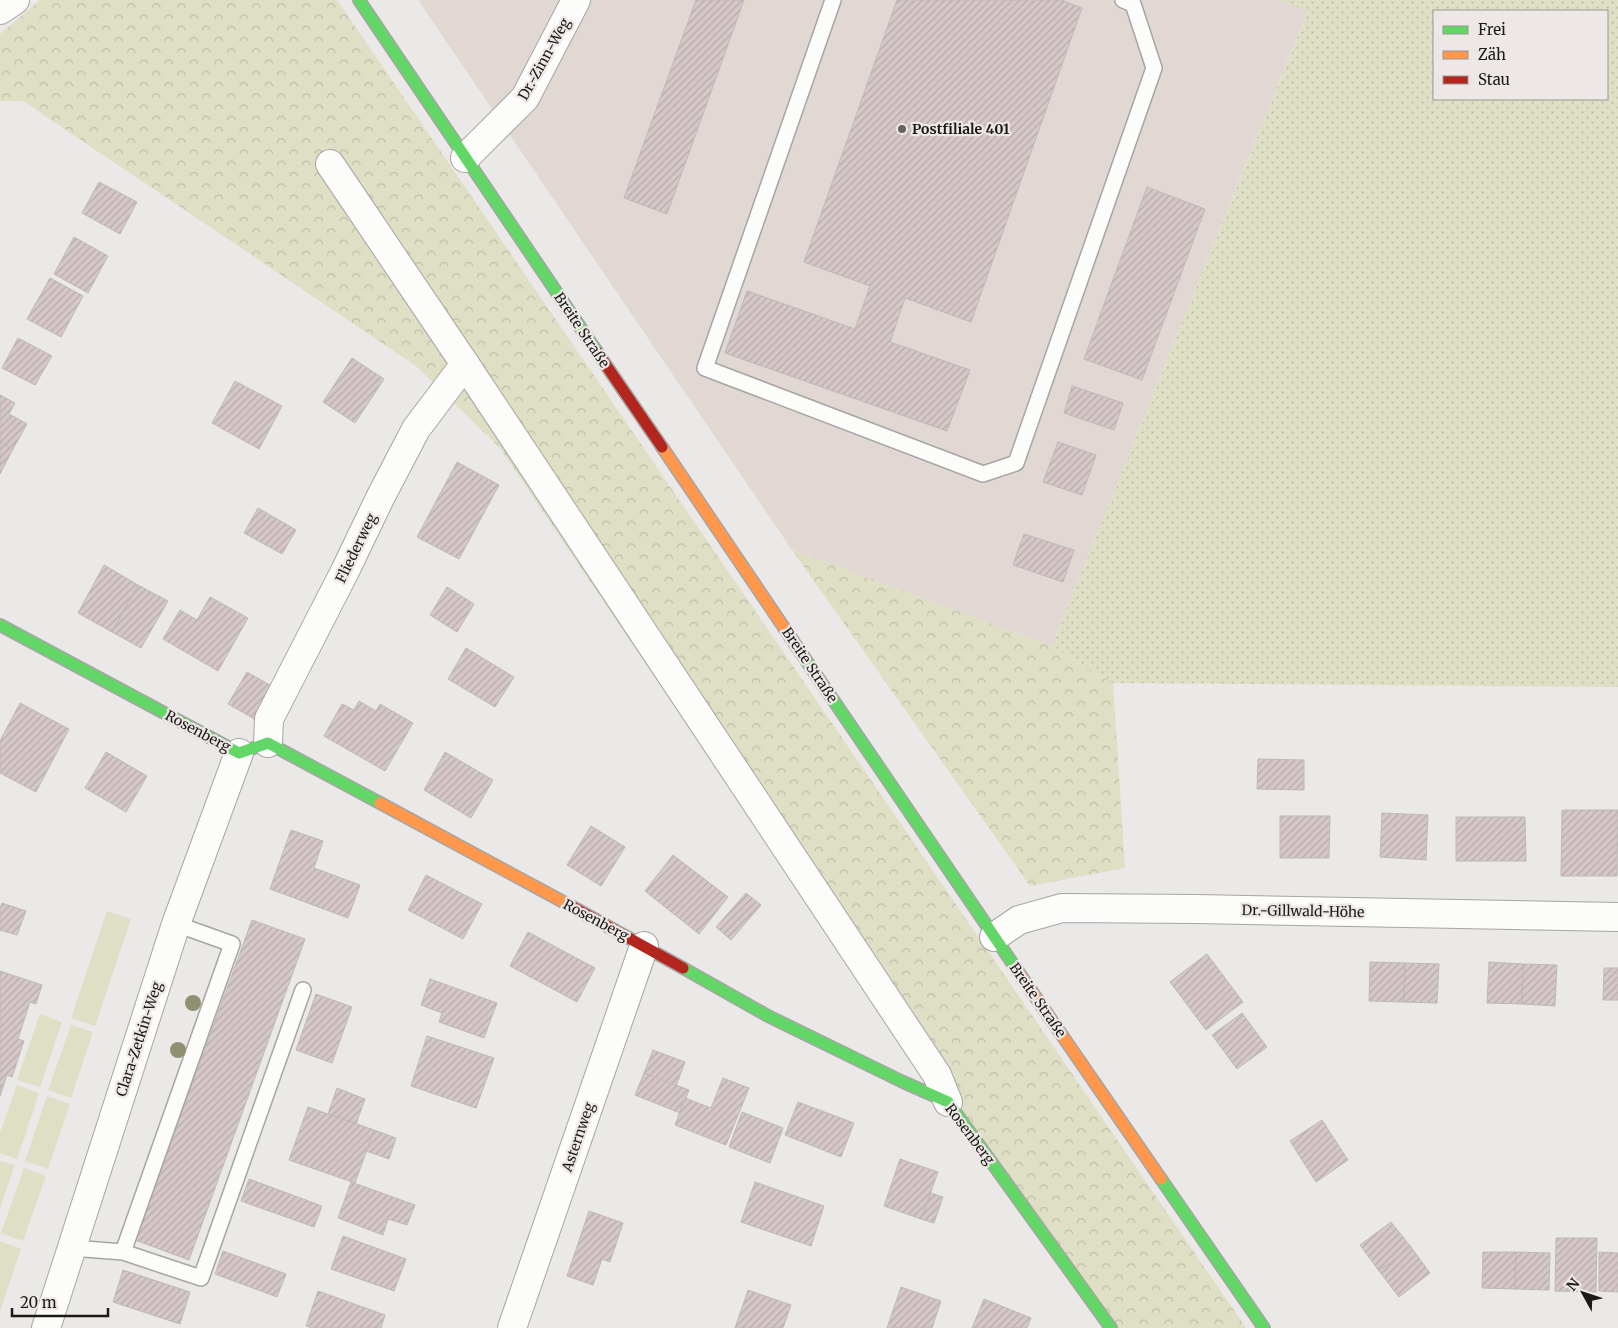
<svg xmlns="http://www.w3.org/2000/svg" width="1618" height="1328" viewBox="0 0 1618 1328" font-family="Merriweather,serif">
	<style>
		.built { fill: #e1d8d4 }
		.grass { fill: #dedfc4 }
		.forest { fill: url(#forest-crowns) }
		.park { fill: url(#park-dots); fill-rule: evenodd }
		.building { fill: url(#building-hatch); stroke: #bcb9b9 }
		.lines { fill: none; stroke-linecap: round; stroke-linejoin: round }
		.lane-casing { stroke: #a7a5a4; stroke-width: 18 }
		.street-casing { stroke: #a7a5a4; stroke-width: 30 }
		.fast-casing { stroke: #a7a5a4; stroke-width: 14 }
		.slow-casing { stroke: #a7a5a4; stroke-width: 14 }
		.jam-casing { stroke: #a7a5a4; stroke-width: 14 }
		.lane { stroke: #fcfcfb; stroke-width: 15 }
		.street { stroke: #fcfcfb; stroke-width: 28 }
		.fast { stroke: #63d668; stroke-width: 11 }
		.slow { stroke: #ff974d; stroke-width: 11 }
		.jam { stroke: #b3261e; stroke-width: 11 }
		.tree { fill: #8f8f72 }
		.poi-dot { fill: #646261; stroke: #ede8e5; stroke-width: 2 }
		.labels { text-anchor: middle; stroke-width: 4.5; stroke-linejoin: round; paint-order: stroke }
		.street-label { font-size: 14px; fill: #1c1a19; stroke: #ede8e5 }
		.poi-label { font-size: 14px; font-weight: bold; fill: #1c1a19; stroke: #ede8e5; text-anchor: start }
	</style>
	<defs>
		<pattern id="forest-crowns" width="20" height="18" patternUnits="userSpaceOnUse" patternTransform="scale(1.25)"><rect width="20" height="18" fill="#dedfc4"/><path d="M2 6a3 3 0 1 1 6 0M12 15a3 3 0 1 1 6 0" fill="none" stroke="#bebfa8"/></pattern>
		<pattern id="park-dots" width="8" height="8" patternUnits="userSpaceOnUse" patternTransform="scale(1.25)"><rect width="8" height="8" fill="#dedfc4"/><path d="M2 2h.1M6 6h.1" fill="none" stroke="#bebfa8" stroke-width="1.8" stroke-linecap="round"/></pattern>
		<pattern id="building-hatch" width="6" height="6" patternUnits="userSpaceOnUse" patternTransform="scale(1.25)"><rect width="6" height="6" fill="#d6c7c8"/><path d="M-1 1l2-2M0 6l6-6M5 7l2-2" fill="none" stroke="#b7aaab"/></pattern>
	</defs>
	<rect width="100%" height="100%" fill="#ebe9e7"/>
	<!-- built -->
	<path class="built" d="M418 0H1278L1308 10 1052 646 792 550Z"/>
	<!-- grass -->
	<g class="grass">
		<path d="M107 911 131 919 95 1026 71 1018Z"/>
		<path d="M40 1014 62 1022 40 1087 17 1080Z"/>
		<path d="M71 1025 93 1032 71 1098 48 1090Z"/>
		<path d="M17 1085 39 1093 17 1159 0 1153V1133Z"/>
		<path d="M47 1096 70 1104 48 1169 25 1161Z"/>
		<path d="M0 1161 15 1165 0 1208Z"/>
		<path d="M24 1168 46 1176 23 1241 1 1233Z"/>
		<path d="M0 1241 21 1249 0 1311Z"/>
	</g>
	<!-- forest -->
	<g class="forest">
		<path d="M40 0H337L1246 1328H1102L919 1069 499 447 416 366 23 101H0V34Z"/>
		<path d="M792 550 1052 646 1113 683 1125 868 1030 886Z"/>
	</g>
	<!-- park -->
	<path class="park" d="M1277 0H1618V687L1113 683 1052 646 1308 11ZM1434 11H1607V99H1434Z"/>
	<!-- building -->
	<g class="building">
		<path d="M696 0H744L667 214 624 198Z"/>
		<path d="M897 0H1061L1082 8 971 322 905 298 890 342 970 370 947 431 725 353 747 291 855 329 870 286 804 262Z"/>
		<path d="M99 182 137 202 120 234 82 213Z"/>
		<path d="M1147 187 1205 209 1142 380 1084 359Z"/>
		<path d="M74 237 108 256 88 293 54 274Z"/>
		<path d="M50 278 83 296 61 337 27 319Z"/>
		<path d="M18 338 52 356 35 385 2 368Z"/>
		<path d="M352 358 384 379 355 423 323 402Z"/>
		<path d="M235 381 282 406 259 449 212 423Z"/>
		<path d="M1072 386 1123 403 1114 430 1064 413Z"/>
		<path d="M0 395 15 403 9 414 27 424 13 449 0 442Z"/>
		<path d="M0 442 13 449 0 474Z"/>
		<path d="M1058 442 1096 455 1082 495 1043 482Z"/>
		<path d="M457 462 499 485 459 559 417 537Z"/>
		<path d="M258 508 296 530 282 554 244 533Z"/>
		<path d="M1024 534 1074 550 1063 582 1013 565Z"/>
		<path d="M104 565 138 585 112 632 78 613Z"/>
		<path d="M138 585 168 601 141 648 112 632Z"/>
		<path d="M447 587 474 604 457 632 430 615Z"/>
		<path d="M210 597 248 618 218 671 163 639 180 610 197 620Z"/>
		<path d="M466 648 514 677 495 707 448 679Z"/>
		<path d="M247 672 277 689 258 721 228 704Z"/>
		<path d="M359 701 376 711 380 704 413 723 385 771 324 736 342 704 354 710Z"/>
		<path d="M20 703 69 729 36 792 0 773V741Z"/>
		<path d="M106 752 147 776 126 812 85 788Z"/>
		<path d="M445 752 493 780 471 818 424 790Z"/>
		<path d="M1258 759 1304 760V790L1257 789Z"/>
		<path d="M1562 810H1618L1617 876H1561Z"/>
		<path d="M1382 813 1428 815 1426 860 1380 857Z"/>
		<path d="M1280 816H1330L1329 858H1280Z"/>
		<path d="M1456 817H1525L1526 861H1456Z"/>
		<path d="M591 826 625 847 601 886 567 865Z"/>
		<path d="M291 830 323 841 314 868 360 885 348 918 270 889Z"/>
		<path d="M673 855 728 897 699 934 645 891Z"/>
		<path d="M426 875 482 904 463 939 408 910Z"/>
		<path d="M746 893 761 905 731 940 716 927Z"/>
		<path d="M2 903 26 911 17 935 0 930V909Z"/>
		<path d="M252 920 305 939 189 1260 135 1240Z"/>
		<path d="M528 932 595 968 577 1002 510 966Z"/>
		<path d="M1207 954 1243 1002 1206 1030 1170 982Z"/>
		<path d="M1370 962 1405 963 1404 1002 1369 1001Z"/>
		<path d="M1489 962 1523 964 1522 1004 1487 1003Z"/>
		<path d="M1405 963 1439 964 1437 1003 1404 1002Z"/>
		<path d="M1523 964 1557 965 1555 1006 1522 1004Z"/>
		<path d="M1604 968H1618V1000H1603Z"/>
		<path d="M0 971 42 985 36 1004 30 1002 18 1039 24 1041 12 1077 7 1075 0 1096Z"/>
		<path d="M430 979 497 1003 484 1038 439 1022 442 1013 421 1005Z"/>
		<path d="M316 994 352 1007 332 1063 296 1050Z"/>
		<path d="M1242 1013 1267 1047 1237 1069 1212 1035Z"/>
		<path d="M427 1036 494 1058 476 1108 411 1086Z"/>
		<path d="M653 1050 685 1062 676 1086 644 1073Z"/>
		<path d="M644 1073 689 1090 680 1113 635 1095Z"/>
		<path d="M723 1078 749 1088 726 1145 675 1125 685 1098 711 1108Z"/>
		<path d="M337 1088 365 1099 356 1124 328 1114Z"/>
		<path d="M798 1102 854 1123 841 1157 785 1135Z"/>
		<path d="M308 1107 374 1130 355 1183 289 1160Z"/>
		<path d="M742 1112 783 1128 770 1163 729 1147Z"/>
		<path d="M1322 1120 1348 1160 1316 1182 1290 1141Z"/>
		<path d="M374 1130 396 1138 389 1159 366 1151Z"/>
		<path d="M900 1159 938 1172 921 1219 884 1206Z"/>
		<path d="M249 1179 322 1206 314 1227 241 1201Z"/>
		<path d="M351 1182 415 1205 407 1225 388 1219 383 1235 338 1218Z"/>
		<path d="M755 1182 824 1206 811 1246 741 1222Z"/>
		<path d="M931 1193 943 1197 934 1223 921 1219Z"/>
		<path d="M589 1211 623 1223 610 1262 602 1259 593 1285 567 1276Z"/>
		<path d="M1391 1222 1411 1247 1379 1271 1360 1245Z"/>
		<path d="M343 1236 406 1259 394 1291 331 1269Z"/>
		<path d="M1556 1238H1597L1596 1292 1555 1291Z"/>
		<path d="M1411 1247 1430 1273 1399 1297 1379 1271Z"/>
		<path d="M223 1251 286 1274 277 1297 215 1274Z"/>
		<path d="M1483 1252H1516L1515 1289 1482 1288Z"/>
		<path d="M1516 1252 1550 1253 1549 1290 1515 1289Z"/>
		<path d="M1599 1252 1618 1253V1292L1599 1291Z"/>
		<path d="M123 1270 190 1292 180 1324 113 1302Z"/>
		<path d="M901 1287 941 1301 932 1328H887Z"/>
		<path d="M748 1290 791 1305 783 1328H735Z"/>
		<path d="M318 1291 385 1315 381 1328H312L306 1326Z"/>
		<path d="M984 1299 1031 1318 1027 1328H972Z"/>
	</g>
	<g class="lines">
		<!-- lane casing -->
		<g class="lane-casing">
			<g id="lane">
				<path d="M833 0 705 368 983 474 1016 463 1154 68 1133 4 1123 0"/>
				<path d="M176 924 232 944 123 1252 201 1278 303 990"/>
				<path d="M72 1248 123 1252"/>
			</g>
		</g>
		<!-- street casing -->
		<g class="street-casing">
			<g id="street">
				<path d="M0 10 15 0"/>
				<path d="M465 158 525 98 576 0"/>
				<path d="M330 164 465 364 937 1075 948 1102"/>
				<path d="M268 743 269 719 345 571 380 498 416 429 465 364"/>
				<path d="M994 937 1019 920 1062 908 1196 909 1618 917"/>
				<path d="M46 1328 176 924 239 753"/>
				<path d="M512 1328 644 946"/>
			</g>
		</g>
		<!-- fast casing -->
		<g class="fast-casing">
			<g id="fast">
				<path d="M359 0 597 352"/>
				<path d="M0 625 239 753 268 743 380 803"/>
				<path d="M791 638 1017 970"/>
				<path d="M683 968 768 1016 901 1081 948 1102 1111 1328"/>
				<path d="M1161 1179 1264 1328"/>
			</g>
		</g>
		<!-- slow casing -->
		<g class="slow-casing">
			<g id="slow">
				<path d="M662 447 791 638"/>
				<path d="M380 803 569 905"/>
				<path d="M1017 970 1161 1179"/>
			</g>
		</g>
		<!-- jam casing -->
		<g class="jam-casing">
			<g id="jam">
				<path d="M597 352 662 447"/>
				<path d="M569 905 683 968"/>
			</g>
		</g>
		<!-- lane -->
		<use href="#lane" class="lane"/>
		<!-- street -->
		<use href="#street" class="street"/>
		<!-- fast -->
		<use href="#fast" class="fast"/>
		<!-- slow -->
		<use href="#slow" class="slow"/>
		<!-- jam -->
		<use href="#jam" class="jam"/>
	</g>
	<!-- trees -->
	<g class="tree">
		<circle cx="193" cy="1003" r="8"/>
		<circle cx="178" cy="1050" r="8"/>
	</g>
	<!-- markers -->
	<circle class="poi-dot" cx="902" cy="129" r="5"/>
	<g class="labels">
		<!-- street labels -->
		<g class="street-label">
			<text transform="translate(544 59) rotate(-61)" y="5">Dr.-Zinn-Weg</text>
			<text transform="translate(582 330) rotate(56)" y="5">Breite Straße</text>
			<text transform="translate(356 548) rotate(-64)" y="5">Fliederweg</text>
			<text transform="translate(810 665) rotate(56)" y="5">Breite Straße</text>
			<text transform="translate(198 731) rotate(28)" y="5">Rosenberg</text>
			<text transform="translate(1303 911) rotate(1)" y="5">Dr.-Gillwald-Höhe</text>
			<text transform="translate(596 920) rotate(28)" y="5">Rosenberg</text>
			<text transform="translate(1038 1000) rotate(55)" y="5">Breite Straße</text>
			<text transform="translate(139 1039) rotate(-72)" y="5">Clara-Zetkin-Weg</text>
			<text transform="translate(970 1134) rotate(53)" y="5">Rosenberg</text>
			<text transform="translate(578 1137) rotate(-71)" y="5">Asternweg</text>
		</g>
		<!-- poi labels -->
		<g class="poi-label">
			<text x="912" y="134">Postfiliale 401</text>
		</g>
	</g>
	<!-- legend -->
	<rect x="1433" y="10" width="175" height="90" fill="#ede8e5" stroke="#999693"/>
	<rect x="1443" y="26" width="25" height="8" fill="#63d668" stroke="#999693"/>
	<text x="1478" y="35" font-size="15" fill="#1c1a19">Frei</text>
	<rect x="1443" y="51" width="25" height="8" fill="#ff974d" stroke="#999693"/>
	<text x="1478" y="60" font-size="15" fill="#1c1a19">Zäh</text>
	<rect x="1443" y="76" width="25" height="8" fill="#b3261e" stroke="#999693"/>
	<text x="1478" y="85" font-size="15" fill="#1c1a19">Stau</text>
	<!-- north arrow -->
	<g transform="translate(1583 1293) rotate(310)" stroke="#ede8e5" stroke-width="4" paint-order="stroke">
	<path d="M0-4L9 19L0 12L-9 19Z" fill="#1c1a19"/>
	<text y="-8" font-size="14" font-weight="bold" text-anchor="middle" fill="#1c1a19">N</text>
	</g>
	<!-- scale -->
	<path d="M12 1308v8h96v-8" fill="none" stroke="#1c1a19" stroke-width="2.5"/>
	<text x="20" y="1308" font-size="15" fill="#1c1a19" stroke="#ede8e5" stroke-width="4" paint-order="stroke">20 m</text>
</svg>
